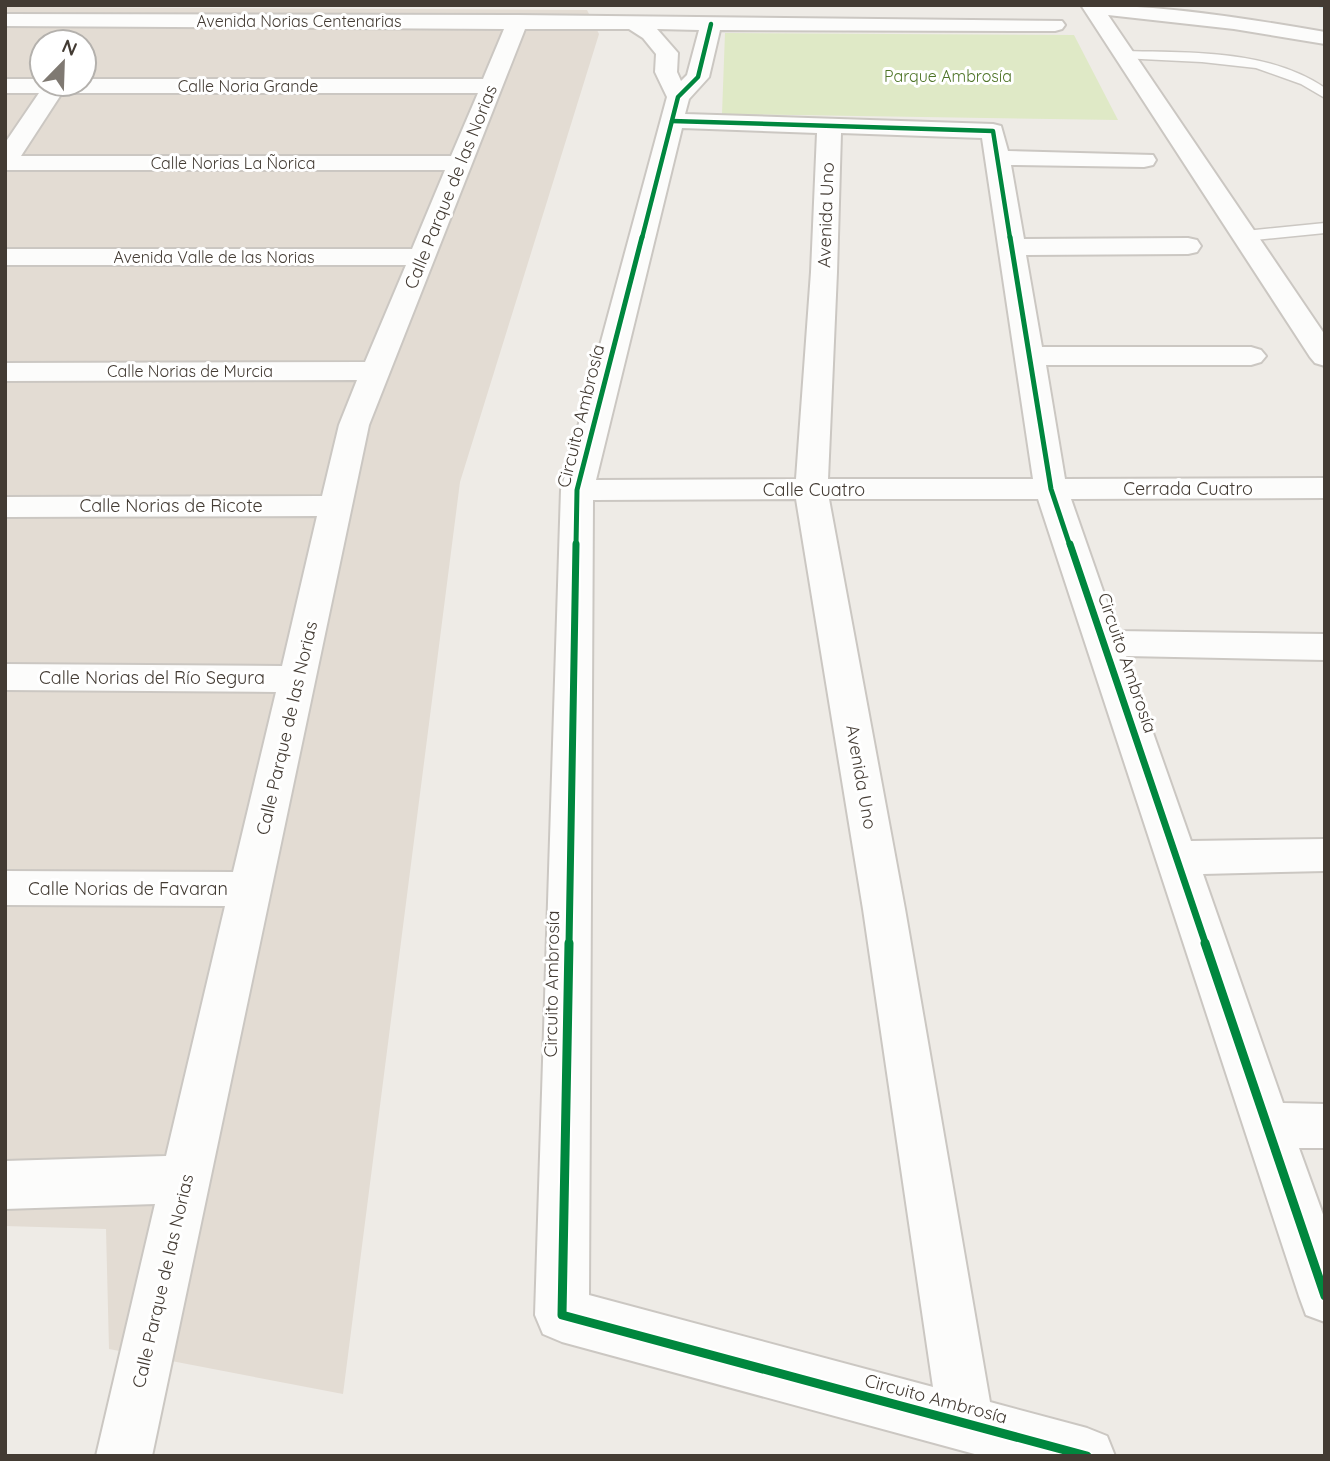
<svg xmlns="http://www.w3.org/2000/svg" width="1330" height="1461" viewBox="0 0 1330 1461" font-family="Quicksand,sans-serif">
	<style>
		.residential { fill: #e3dcd3; fill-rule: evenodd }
		.green { fill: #dfe9c6 }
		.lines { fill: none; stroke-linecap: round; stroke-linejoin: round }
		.stream { fill: #b6deed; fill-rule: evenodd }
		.service-casing { stroke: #cbc7c2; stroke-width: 3 }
		.minor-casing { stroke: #cbc7c2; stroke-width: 4 }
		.service { fill: #fcfcfb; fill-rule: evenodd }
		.minor { fill: #fcfcfb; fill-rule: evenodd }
		.cycleway-far3-casing { stroke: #fff; stroke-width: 7 }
		.cycleway-far2-casing { stroke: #fff; stroke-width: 9 }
		.cycleway-far1-casing { stroke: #fff; stroke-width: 11 }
		.cycleway-casing { stroke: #fff; stroke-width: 13 }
		.cycleway-far3 { stroke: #00873e; stroke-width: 4.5 }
		.cycleway-far2 { stroke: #00873e; stroke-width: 5 }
		.cycleway-far1 { stroke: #00873e; stroke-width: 7 }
		.cycleway { stroke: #00873e; stroke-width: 9 }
		.labels { text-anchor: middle; stroke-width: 6; stroke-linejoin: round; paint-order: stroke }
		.far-street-label { font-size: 16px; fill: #433b33; stroke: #fff }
		.far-park-label { font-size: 16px; fill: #4e7427; stroke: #fff }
		.street-label { font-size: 18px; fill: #433b33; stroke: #fff }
	</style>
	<rect width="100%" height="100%" fill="#eeebe6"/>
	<!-- residential -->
	<path class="residential" d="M5 7 587 10 599 34 460 482 343 1394 109 1349 106 1229 5 1226ZM42 42H84V84H42Z"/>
	<!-- green -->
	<path class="green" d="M725 33 1074 35 1118 120 722 114Z"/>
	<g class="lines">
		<!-- stream -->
		<path class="stream" d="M1317 5H1325V8L1318 7Z"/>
		<!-- service casing -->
		<g class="service-casing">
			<g id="service">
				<path d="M1125 51C1191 53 1267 49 1325 88V98L1301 84 1256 68 1202 62 1121 58 1119 55Z"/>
				<path d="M1325 223V233L1245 241 1237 236 1245 231Z"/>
			</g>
		</g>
		<!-- minor casing -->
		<g class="minor-casing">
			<g id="minor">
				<path d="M1081 5C1163 5 1244 18 1325 32V44L1234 29 1108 15 1325 335V366L1315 363 1310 357Z"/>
				<path d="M5 14 518 15 1062 21 1065 25 1062 29 1055 31 720 30 709 77 689 99 685 114 993 124 1001 126 1008 151 1153 155 1156 160 1153 165 1144 167 1011 165 1024 239 1188 238 1197 240 1201 246 1197 252 1188 254 1026 255 1042 347H1251L1261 350 1266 356 1261 362 1251 365H1046L1065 479 1325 478V498L1071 499 1117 631 1325 634V660L1126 656 1191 841 1325 839V871L1203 874 1283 1103 1325 1104V1148H1299L1325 1220V1322L1306 1315 1299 1296 1038 499H829L905 909 990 1402 1087 1428 1107 1436 1115 1456H982L562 1342 543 1334 535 1315 561 490 667 97 655 72 656 54 643 38 629 29H525L369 425 152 1456H96L155 1204 5 1209V1161L166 1156 225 906 5 905V871L233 872 276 692 5 690V664L282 666 317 516 5 517V497L322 496 339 425 357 380 5 381V363L365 362 406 265H5V249H412L445 170H5V143L39 93H5V79H42V84H84V79H483L504 29 5 26ZM657 29 699 30 687 75 681 81 677 72 678 53ZM62 93H478L451 156H21ZM682 128 817 133 811 272 796 479 596 480ZM841 133 982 138 1033 479H828L837 272ZM796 499 863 909 933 1387 589 1295 593 500Z"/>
			</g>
		</g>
		<!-- service -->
		<use href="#service" class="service"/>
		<!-- minor -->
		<use href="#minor" class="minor"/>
		<!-- cycleway-far3 casing -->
		<g class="cycleway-far3-casing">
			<g id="cycleway-far3">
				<path d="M672 121 993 131 1010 238"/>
				<path d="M642 238 678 97 698 77 711 24"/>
			</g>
		</g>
		<!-- cycleway-far2 casing -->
		<g class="cycleway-far2-casing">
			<g id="cycleway-far2">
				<path d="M1010 237 1051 489 1070 546"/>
				<path d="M576 546 577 490 642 237"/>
			</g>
		</g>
		<!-- cycleway-far1 casing -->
		<g class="cycleway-far1-casing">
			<g id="cycleway-far1">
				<path d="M1070 544 1206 945"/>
				<path d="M569 945 576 544"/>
			</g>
		</g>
		<!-- cycleway casing -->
		<g class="cycleway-casing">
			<g id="cycleway">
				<path d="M569 943 562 1315 1087 1456"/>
				<path d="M1205 943 1325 1296"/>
			</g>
		</g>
		<!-- cycleway-far3 -->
		<use href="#cycleway-far3" class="cycleway-far3"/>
		<!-- cycleway-far2 -->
		<use href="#cycleway-far2" class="cycleway-far2"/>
		<!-- cycleway-far1 -->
		<use href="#cycleway-far1" class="cycleway-far1"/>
		<!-- cycleway -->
		<use href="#cycleway" class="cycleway"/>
	</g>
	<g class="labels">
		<!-- far-street labels -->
		<g class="far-street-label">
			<text x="299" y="27">Avenida Norias Centenarias</text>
			<text x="248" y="92">Calle Noria Grande</text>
			<text x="233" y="169">Calle Norias La Ñorica</text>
			<text x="214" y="263">Avenida Valle de las Norias</text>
			<text x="190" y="377">Calle Norias de Murcia</text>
		</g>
		<!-- far-park labels -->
		<g class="far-park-label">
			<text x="948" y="82">Parque Ambrosía</text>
		</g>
		<!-- street labels -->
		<g class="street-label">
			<text transform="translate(451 187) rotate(-68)" y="6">Calle Parque de las Norias</text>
			<text transform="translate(826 215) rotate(-88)" y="6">Avenida Uno</text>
			<text transform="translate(581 416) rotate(-76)" y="6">Circuito Ambrosía</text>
			<text x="1188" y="495">Cerrada Cuatro</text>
			<text x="814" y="496">Calle Cuatro</text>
			<text x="171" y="512">Calle Norias de Ricote</text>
			<text transform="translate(1127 663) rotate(71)" y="6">Circuito Ambrosía</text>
			<text x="152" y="684">Calle Norias del Río Segura</text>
			<text transform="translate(287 728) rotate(-77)" y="6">Calle Parque de las Norias</text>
			<text transform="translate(861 777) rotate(80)" y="6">Avenida Uno</text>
			<text x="128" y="895">Calle Norias de Favaran</text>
			<text transform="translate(552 984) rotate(-89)" y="6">Circuito Ambrosía</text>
			<text transform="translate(163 1281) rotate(-77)" y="6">Calle Parque de las Norias</text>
			<text transform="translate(936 1399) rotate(15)" y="6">Circuito Ambrosía</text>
		</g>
	</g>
	<!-- border -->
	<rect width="1330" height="1461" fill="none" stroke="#433b33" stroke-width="14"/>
	<!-- north arrow -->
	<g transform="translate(63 63) rotate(23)"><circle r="33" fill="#ffffff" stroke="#b4b1ad" stroke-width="2"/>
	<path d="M0-5L12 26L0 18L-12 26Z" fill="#7f7972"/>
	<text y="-10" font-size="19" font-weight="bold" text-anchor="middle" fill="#433b33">N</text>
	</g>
</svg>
